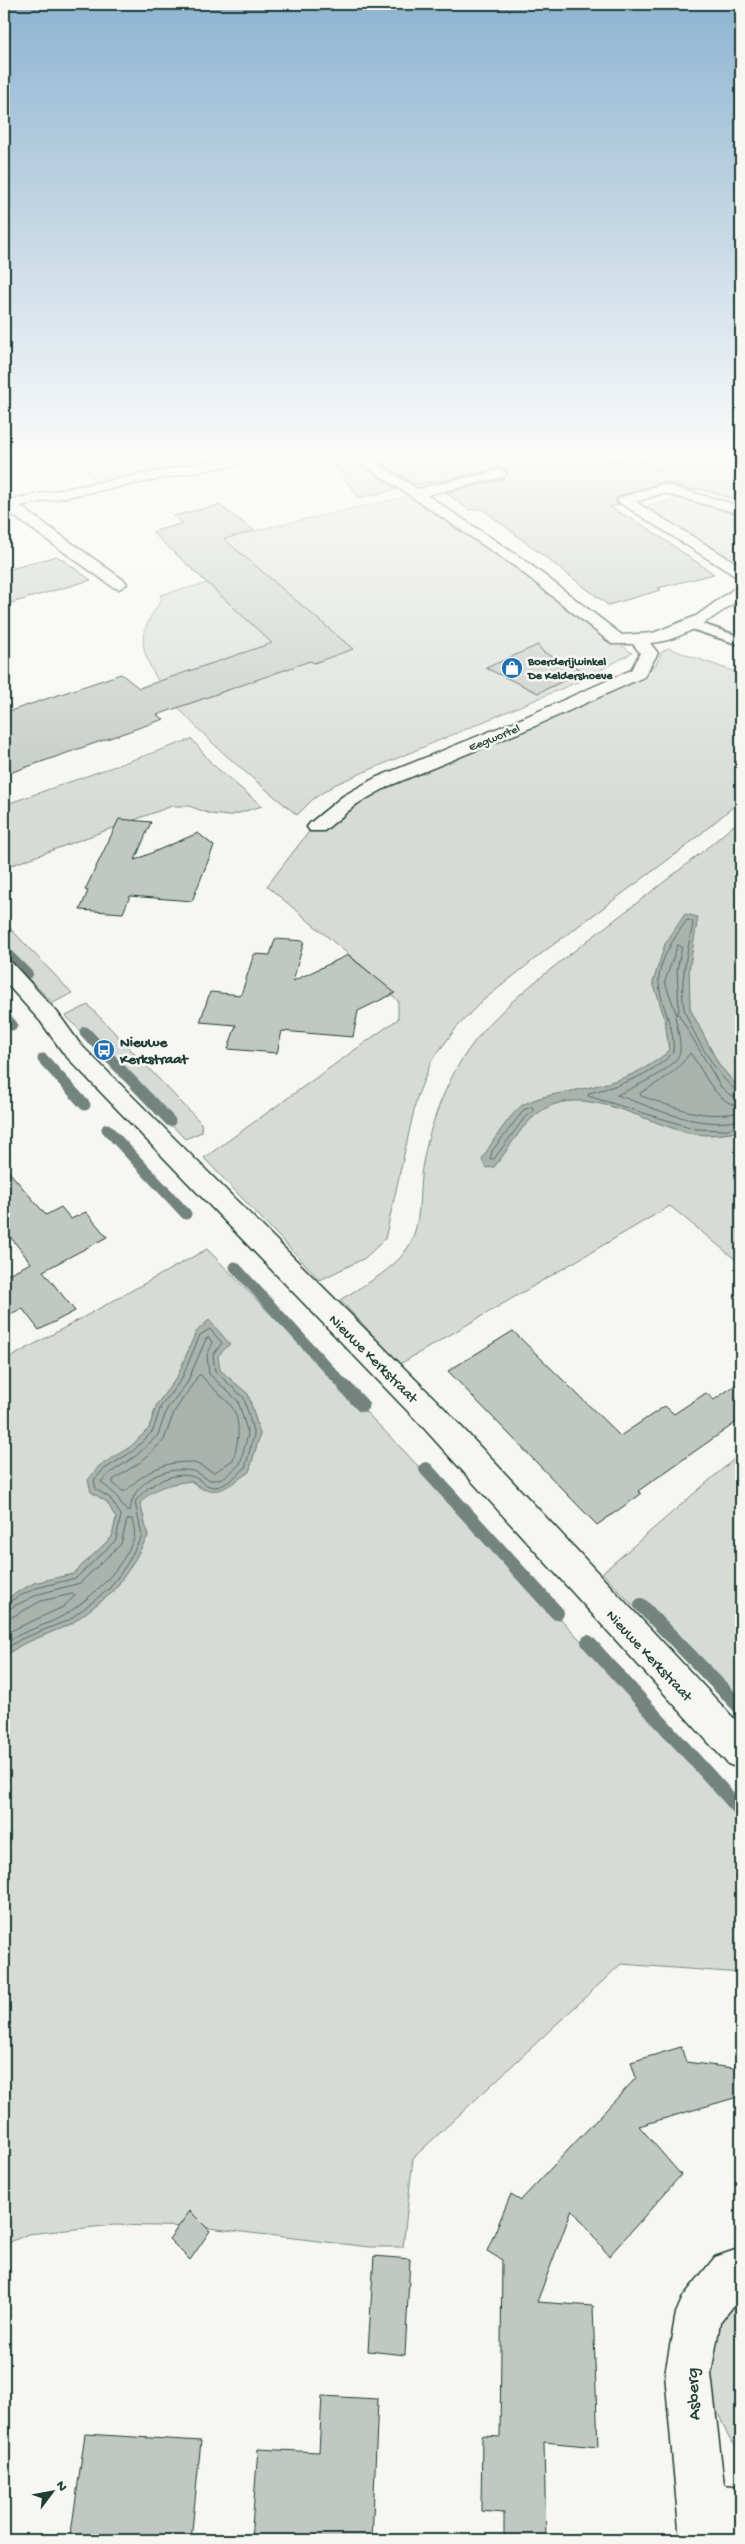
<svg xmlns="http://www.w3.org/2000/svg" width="745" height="2544" viewBox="0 0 745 2544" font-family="'Gochi Hand',sans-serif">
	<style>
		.green { fill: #d6dbd6; stroke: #7a8c85 }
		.water { fill: #aab3ae; stroke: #72847d }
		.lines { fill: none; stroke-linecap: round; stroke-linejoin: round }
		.shore { stroke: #576c65; stroke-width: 1 }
		.stream-far2 { stroke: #72847d; stroke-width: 8 }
		.stream-far1 { stroke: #72847d; stroke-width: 11 }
		.stream { stroke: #72847d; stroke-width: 14 }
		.building { fill: #c1c8c3; stroke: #1f3d34 }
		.lane-casing { stroke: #1f3d34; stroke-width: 4 }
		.street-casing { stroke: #1f3d34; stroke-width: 3 }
		.lane { fill: #f6f6f2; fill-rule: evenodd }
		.street { fill: #f6f6f2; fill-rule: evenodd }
		.labels { text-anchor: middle; stroke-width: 5; stroke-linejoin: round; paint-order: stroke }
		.far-poi-label { font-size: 12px; font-weight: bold; fill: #1f3d34; stroke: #f6f6f2; text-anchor: start }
		.far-street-label { font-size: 12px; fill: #1f3d34; stroke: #f6f6f2 }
		.poi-label { font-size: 15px; font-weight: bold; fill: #1f3d34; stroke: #f6f6f2; text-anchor: start }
		.street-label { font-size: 15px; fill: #1f3d34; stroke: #f6f6f2 }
		.near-street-label { font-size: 18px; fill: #1f3d34; stroke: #f6f6f2 }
	</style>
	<rect width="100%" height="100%" fill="#f6f6f2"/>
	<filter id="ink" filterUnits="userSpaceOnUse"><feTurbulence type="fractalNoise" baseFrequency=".02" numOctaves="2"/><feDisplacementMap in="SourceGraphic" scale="10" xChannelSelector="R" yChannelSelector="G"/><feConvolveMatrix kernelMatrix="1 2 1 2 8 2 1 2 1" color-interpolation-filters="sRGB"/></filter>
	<g filter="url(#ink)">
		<!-- green -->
		<g class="green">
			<path d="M72 458H151L164 470 99 483Z"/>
			<path d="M410 496 521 568 605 634 632 653 582 680 336 784 313 799 297 815C254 779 155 704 144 648 140 630 153 613 162 599L160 595 220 580 185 546Z"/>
			<path d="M679 498 741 515V570L645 507Z"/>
			<path d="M668 648 741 674V800L684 848 546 950 481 1002 457 1027 432 1060 417 1097 385 1239 365 1258 320 1280 204 1158 398 1019V1001L373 975 267 886 311 829 328 811 634 680 655 666 662 652Z"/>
			<path d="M192 739 212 764 262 806 229 816 211 814 189 806H172L4 868V805Z"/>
			<path d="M741 819V1090L719 1065 690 1009 689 970 697 917 653 982 665 1019 669 1051C637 1078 608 1084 567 1092 553 1095 537 1097 523 1105 513 1110 487 1149 482 1160L494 1167C510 1148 522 1122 544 1109 589 1083 651 1127 696 1134 711 1136 726 1134 741 1131V1264L670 1206 400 1364 340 1300C365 1284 402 1267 413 1237 422 1214 418 1186 423 1162 428 1136 437 1107 449 1083 477 1022 536 981 587 941 639 901 692 862 741 819Z"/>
			<path d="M4 922 72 993 53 1003 4 954Z"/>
			<path d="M88 1005 201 1123 202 1132 185 1139 66 1016Z"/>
			<path d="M207 1249 404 1451 741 1812V1973L621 1964 413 2158 403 2247H369L200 2227 114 2225 28 2234 4 2245V1656L23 1644 71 1624 113 1592 131 1566 148 1536 140 1502C156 1484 168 1484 191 1481L203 1490 249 1472 260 1434 248 1394 220 1370 209 1320 196 1332 177 1378 157 1404 149 1428 130 1447 100 1466 91 1492 107 1501 116 1518 112 1537 73 1574 34 1583 4 1600V1361Z"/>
			<path d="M741 1453V1718L602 1573Z"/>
			<path d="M741 2287V2453L729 2438 714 2404 708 2369 722 2308Z"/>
		</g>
		<!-- water -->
		<g class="water">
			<path d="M685 914 698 917 689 970 690 1009 719 1065 741 1090V1131C726 1134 711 1136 696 1134 651 1127 589 1083 544 1109 522 1122 510 1148 494 1167L486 1168 482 1160C487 1149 513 1110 523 1105 536 1097 553 1095 567 1092 607 1084 637 1078 669 1051L665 1019 653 982 665 944Z"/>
			<path d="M209 1320 230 1344 218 1356 220 1370 248 1394 260 1434 249 1472C226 1487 217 1500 191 1481 170 1484 155 1486 140 1503L148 1536 131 1566 113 1592 71 1624 23 1644 4 1656V1600L34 1583 73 1574 112 1537 116 1518 107 1502 91 1492 88 1480 99 1466 130 1447 149 1428 157 1404 177 1377 196 1332Z"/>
		</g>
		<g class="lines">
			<!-- shore -->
			<g class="shore">
				<path d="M678 945 682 947 677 970 679 1011 676 1013 665 982Z"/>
				<path d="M741 1093C721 1085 692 1032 685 1012 678 988 688 948 693 924L692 921 687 920C675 936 657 963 659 984 661 1008 676 1028 673 1053 649 1076 621 1085 589 1093L588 1096 696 1129 723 1130 741 1126"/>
				<path d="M741 1099 730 1095 721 1087 678 1013 675 1016C677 1027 681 1040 680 1051 677 1070 633 1087 617 1095 657 1109 698 1130 741 1120"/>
				<path d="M532 1107 533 1111 525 1117 494 1159H490L492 1151 524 1110Z"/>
				<path d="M741 1107C712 1101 706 1073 690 1053 677 1072 660 1082 640 1093L641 1096C678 1108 701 1120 741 1112"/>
				<path d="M209 1338 213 1343 207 1355 209 1374 238 1401 248 1434 240 1464C233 1470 224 1480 214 1480 206 1481 201 1473 193 1471 166 1465 132 1481 130 1511L127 1512 115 1494 101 1482 107 1475 137 1455 158 1435 167 1409 187 1383 206 1339Z"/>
				<path d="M201 1375C208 1385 218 1392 226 1400 243 1416 239 1440 233 1460L215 1472C207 1471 201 1464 193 1463 167 1459 143 1473 126 1491H122L113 1483V1480L142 1461 164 1440 174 1412 198 1376Z"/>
				<path d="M4 1604 36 1588 76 1578 116 1540 121 1515 110 1498 96 1489 94 1480 103 1470 133 1451 153 1431 161 1406 181 1380 200 1335 210 1329 222 1343 213 1355 215 1371 244 1398 254 1435 245 1468C237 1475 227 1486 215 1487 206 1487 201 1480 194 1477 173 1470 146 1485 135 1502L142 1536 127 1564 109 1589 69 1620 21 1639 4 1650"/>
				<path d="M4 1611 39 1594 80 1583 121 1544 127 1520 132 1519C133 1525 136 1533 134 1538 123 1568 93 1597 66 1614 47 1626 24 1630 4 1643"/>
				<path d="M4 1618 14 1616 41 1601 72 1594 75 1596 63 1607 4 1634"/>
			</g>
			<!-- stream-far2 -->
			<path class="stream-far2" d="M4 949 29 974"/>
			<!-- stream-far1 -->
			<g class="stream-far1">
				<path d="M4 1016 12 1025"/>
				<path d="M85 1032 170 1121"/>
				<path d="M43 1059 85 1105"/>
				<path d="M107 1129 186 1214"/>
				<path d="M235 1267 346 1388"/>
			</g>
			<!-- stream -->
			<g class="stream">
				<path d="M345 1387 362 1405"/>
				<path d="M426 1469 557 1613"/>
				<path d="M641 1605 741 1708"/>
				<path d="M588 1642 741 1811"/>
			</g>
		</g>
		<!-- building -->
		<g class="building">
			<path d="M330 458H352L397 489 359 498Z"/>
			<path d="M373 458H583L584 464 626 459 630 463 647 461 655 470 678 458H741V501L700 489 692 490 664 482 617 497 615 501 619 505 609 507 643 525 714 574 658 588 661 590 608 605 482 509 469 510 446 493 504 479 508 473 504 469 499 468 433 483 431 482 415 485Z"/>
			<path d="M219 505 255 531 224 539 353 649 314 663 310 661 157 715 164 719 4 775V713L121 674 139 688 272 643 152 532 183 523 173 516Z"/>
			<path d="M57 556 91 580 4 605V571Z"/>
			<path d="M538 645 543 652 584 671 538 693 486 668Z"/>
			<path d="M119 819 151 822 135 860 198 833 214 846 192 901 130 896 123 913 80 910 88 891 85 890Z"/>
			<path d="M275 939 304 941 293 981 348 955 395 993 358 1011 353 1037 282 1031 277 1053 228 1049 236 1025 200 1022 210 992 241 995 254 954 270 955Z"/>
			<path d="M4 1166 46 1215 61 1207 71 1219 86 1212 107 1237 43 1271 75 1311 39 1330 22 1308 4 1318V1276L31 1263 4 1229Z"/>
			<path d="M513 1331 620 1436 665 1406 674 1414 706 1393 714 1400 741 1381V1419L638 1491 641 1494 597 1525 448 1371Z"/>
			<path d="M681 2047 686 2062 741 2069V2096L639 2126 681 2175 609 2256 572 2209 537 2302 593 2306 598 2447 544 2442 546 2540H504V2513L481 2511 482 2436 500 2437 502 2260 487 2251 511 2194 521 2200 636 2078 631 2062Z"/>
			<path d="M190 2211 210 2231 190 2260 169 2239Z"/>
			<path d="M374 2256 410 2259 405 2355 368 2351Z"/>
			<path d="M322 2396 378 2399 372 2540H251L258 2449 319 2452Z"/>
			<path d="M85 2434 201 2441 191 2540H70Z"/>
		</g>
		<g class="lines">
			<!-- lane casing -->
			<g class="lane-casing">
				<path id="lane" d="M690 620 741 637V645L685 627 684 624Z"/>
			</g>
			<!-- street casing -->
			<g class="street-casing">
				<g id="street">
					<path d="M227 458H255L248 462 20 506 125 581 127 584 119 589 113 587 4 509V500H7Z"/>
					<path d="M354 458H370L417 489 499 470 504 471 506 474 504 477 427 495 527 562 622 635 653 633 696 616 735 588 741 586V598C716 616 681 642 650 643L658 653 644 677 535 726 389 786 357 804 324 831H310L307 827 310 823 343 796 375 778 523 718 631 670 640 653 633 644H612L517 568Z"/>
					<path d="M663 484 741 506V514L663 493 636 502 741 566V578L735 576 617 501 619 498Z"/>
					<path d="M4 961 12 963 57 1012 80 1044 443 1407 741 1726V1769L728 1764 421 1425 64 1054 41 1022 4 981Z"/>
					<path d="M741 2248V2296L720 2323 711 2374 724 2485 741 2487V2535L728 2534V2540H680L665 2374 676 2313 683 2297 715 2257Z"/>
				</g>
			</g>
			<!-- lane -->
			<use href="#lane" class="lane"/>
			<!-- street -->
			<use href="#street" class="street"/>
		</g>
	</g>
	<!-- sky -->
	<linearGradient id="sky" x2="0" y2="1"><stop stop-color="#8fb4d1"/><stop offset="0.56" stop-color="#fbfbf9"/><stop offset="1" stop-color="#fbfbf9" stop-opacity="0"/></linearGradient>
	<rect width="745" height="814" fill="url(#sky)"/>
	<!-- icons -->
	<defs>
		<g id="shop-disc" transform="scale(1.125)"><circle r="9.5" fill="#1f6fb2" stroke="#f6f6f2"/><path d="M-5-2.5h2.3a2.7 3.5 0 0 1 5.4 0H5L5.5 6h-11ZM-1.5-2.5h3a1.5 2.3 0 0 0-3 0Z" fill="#fff"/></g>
		<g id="bus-disc" transform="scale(1.125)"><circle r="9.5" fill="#1f6fb2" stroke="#f6f6f2"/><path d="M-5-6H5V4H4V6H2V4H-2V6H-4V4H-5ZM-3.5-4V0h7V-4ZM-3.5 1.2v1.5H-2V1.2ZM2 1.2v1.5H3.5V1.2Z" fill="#fff"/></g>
	</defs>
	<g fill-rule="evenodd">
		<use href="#shop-disc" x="512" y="668"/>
		<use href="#bus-disc" x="104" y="1050"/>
	</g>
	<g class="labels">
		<!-- far-poi labels -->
		<g class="far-poi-label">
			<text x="528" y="665">Boerderijwinkel<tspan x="528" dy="14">De Keldershoeve</tspan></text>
		</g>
		<!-- far-street labels -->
		<g class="far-street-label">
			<text transform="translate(494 737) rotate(-22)" y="4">Eegwortel</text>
		</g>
		<!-- poi labels -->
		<g class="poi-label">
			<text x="120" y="1046">Nieuwe<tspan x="120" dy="17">Kerkstraat</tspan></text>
		</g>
		<!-- street labels -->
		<g class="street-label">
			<text transform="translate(374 1358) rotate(45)" y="5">Nieuwe Kerkstraat</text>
			<text transform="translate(650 1655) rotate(47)" y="5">Nieuwe Kerkstraat</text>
		</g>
		<!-- near-street labels -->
		<g class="near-street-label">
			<text transform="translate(692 2394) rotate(-93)" y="6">Asberg</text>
		</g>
	</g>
	<!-- margin -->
	<rect width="745" height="2544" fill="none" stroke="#f6f6f2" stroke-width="20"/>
	<rect x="10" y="10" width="725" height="2524" fill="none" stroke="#1f3d34" stroke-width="2" filter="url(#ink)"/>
	<!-- north arrow -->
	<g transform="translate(52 2492) rotate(58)" stroke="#f6f6f2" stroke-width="4" paint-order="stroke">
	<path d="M0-4L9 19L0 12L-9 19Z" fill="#1f3d34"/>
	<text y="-8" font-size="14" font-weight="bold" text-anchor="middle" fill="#1f3d34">N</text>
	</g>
</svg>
